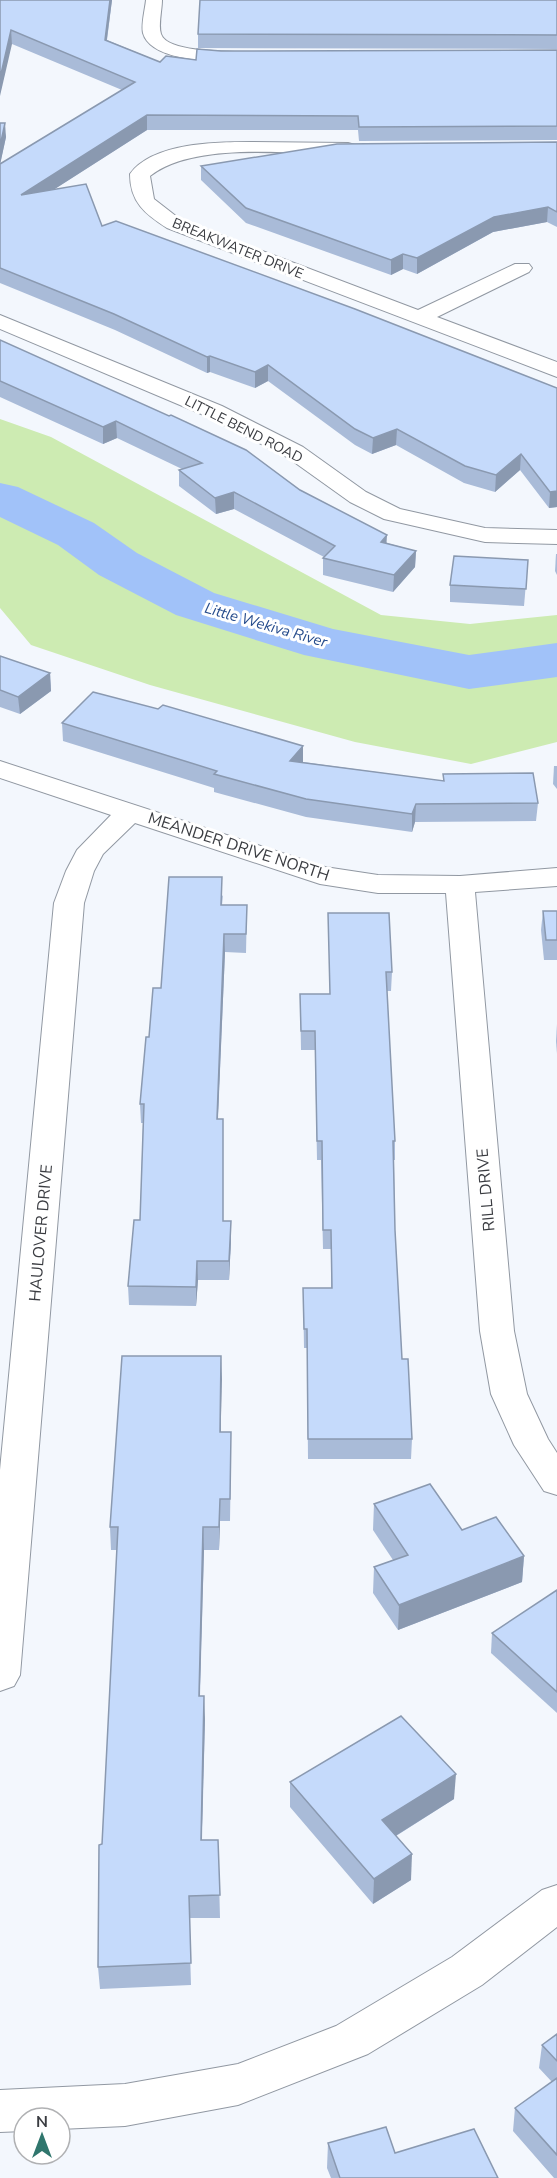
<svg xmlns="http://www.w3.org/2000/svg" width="557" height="2178" viewBox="0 0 557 2178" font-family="'Nunito Sans',sans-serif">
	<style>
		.green { fill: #cdebb2 }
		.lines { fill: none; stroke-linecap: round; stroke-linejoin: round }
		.river { fill: #a1c2f9; fill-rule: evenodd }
		.minor-casing { stroke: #9198a2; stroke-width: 2 }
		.minor { fill: #fff; fill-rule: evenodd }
		.wall { fill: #a9bbd8 }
		.shaded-wall { fill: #8a99b0 }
		.building { fill: #c5dafb; stroke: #8a99b0; stroke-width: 1.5 }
		.labels { text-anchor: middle; stroke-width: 6; stroke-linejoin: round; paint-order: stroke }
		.far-street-label { font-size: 14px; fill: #3a3c41; stroke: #fff }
		.far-water-label { font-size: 15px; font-style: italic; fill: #274d8d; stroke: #fff }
		.street-label { font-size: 16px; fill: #3a3c41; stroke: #fff }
	</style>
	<rect width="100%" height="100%" fill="#f3f7fd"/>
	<!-- green -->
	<path class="green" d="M0 419 51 437 381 615 470 624 557 615V742L471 764 355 742 150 685 31 645 0 608Z"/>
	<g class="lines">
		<!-- river -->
		<path class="river" d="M0 483 18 487 94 523 137 553 214 593 333 629 469 655 557 643V677L469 689 304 655 176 615 99 575 58 545 0 517Z"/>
		<!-- minor casing -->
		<g class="minor-casing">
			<g id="minor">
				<path d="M146 0H162C162 10 158 25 161 34 167 52 222 51 238 52L244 53 247 57 244 61 238 62C215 61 151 62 143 33 141 24 145 10 146 0Z"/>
				<path d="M253 142 348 143 355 145 357 149 355 153 348 155C292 154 195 141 150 176L154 199 181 220 418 310 515 264H529L532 268 529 272 437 317 557 362V377L167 228C145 214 130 202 130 174 153 142 218 142 253 142Z"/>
				<path d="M0 315 222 406 303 447 366 492 400 509 485 528 557 530V544L485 542 384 519 350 502 287 457 206 416 0 329Z"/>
				<path d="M0 761 325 867 378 875 460 876 557 868V886L475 892 514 1331 527 1394 548 1439 557 1453V1495L544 1491 514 1445 491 1394 480 1331 446 893H378L320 884 135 823 103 854 94 871 84 903 20 1675 14 1686 0 1691V1470L54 903 66 871 77 850 111 815 0 778Z"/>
				<path d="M557 1885V1927L482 1985 368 2054 238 2105 125 2126 60 2129V2118H24V2131L0 2132V2090L125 2084 238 2064 336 2026 452 1957 542 1890Z"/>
			</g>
		</g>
		<!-- minor -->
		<use href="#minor" class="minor"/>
	</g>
	<!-- wall -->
	<g class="wall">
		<path d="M0 0H112L107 40 160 62 196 60 221 51 557 50V140L359 141 358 130H147L53 190 102 226 545 384 557 507 549 508 520 470 495 492 464 483 396 445 372 454 355 445 268 381 255 388 210 372 207 373 115 330 0 283V123L6 137 0 164 122 90 12 44Z"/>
		<path d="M557 0V49L198 48V34Z"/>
		<path d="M557 142V227L547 222 493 232 417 274 403 269 391 275 246 223 201 180V166Z"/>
		<path d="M0 340 300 490 387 543 416 551 415 567 393 592 323 575V558L324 557 234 509 216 514 179 486V470L182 469 117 438 103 444 0 397Z"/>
		<path d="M556 554H557V575L555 571Z"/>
		<path d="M528 560 524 606 450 602V585Z"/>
		<path d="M0 656 50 673 51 691 20 714 0 707Z"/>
		<path d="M62 723 303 762 443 781V774L538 803 536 821 415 822 412 832 306 817 214 792V788L63 741Z"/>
		<path d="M554 766H557V789L553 784Z"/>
		<path d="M223 895 222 905H247L246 953 225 952 218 1119 223 1221H231V1240L229 1280H198L196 1306 129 1305 128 1286 140 1220 143 1123H141L140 1104 149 1037 161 988Z"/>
		<path d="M543 911H557V960H544L541 930Z"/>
		<path d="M328 913 392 972 391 991H387L395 1141V1160H394L395 1230 402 1359 412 1439 411 1459H308L307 1348H304L303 1288H331V1249H323L321 1160H317L315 1050H301L300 994H330Z"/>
		<path d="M557 1024V1054L556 1041Z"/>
		<path d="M221 1356V1432L231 1455 230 1521H220L219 1550H204L200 1696 205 1719 202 1840H218L220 1918H189L191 1985 100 1989 98 1967 102 1844 117 1550H111L110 1527Z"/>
		<path d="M374 1504 462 1530 524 1556 522 1582 398 1630 373 1593 374 1567 393 1560 373 1530Z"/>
		<path d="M557 1590V1713L491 1653 492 1633Z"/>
		<path d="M290 1782 454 1799 396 1836 411 1880 373 1904 290 1807Z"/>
		<path d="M557 2034V2178H554L513 2131 515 2108 552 2082 539 2068 542 2045Z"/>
		<path d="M328 2143 395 2153 498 2178H331L327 2168Z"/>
	</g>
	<!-- shaded-wall -->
	<g class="shaded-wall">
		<path d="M110 0H112L105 53V40Z"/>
		<path d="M11 30 12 44 0 96V78Z"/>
		<path d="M147 115V130L22 210 21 195Z"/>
		<path d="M5 123 6 137 0 165V146Z"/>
		<path d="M548 207 547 222 493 232 417 274V258L494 217Z"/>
		<path d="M403 254V269L391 275V260Z"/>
		<path d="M210 356V372L207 373V357Z"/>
		<path d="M268 365V381L255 388V372Z"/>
		<path d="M116 421 117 438 103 444V427Z"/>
		<path d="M397 429 396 445 372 454 373 438Z"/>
		<path d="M521 454 520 470 495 492 496 475Z"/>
		<path d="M557 491V507L549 508 550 492Z"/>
		<path d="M234 492V509L216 514 215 498Z"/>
		<path d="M387 535 386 552 381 542Z"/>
		<path d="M416 551 415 567 393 592 394 575Z"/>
		<path d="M50 673 51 691 20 714 18 697Z"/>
		<path d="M303 746V763L290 761Z"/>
		<path d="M416 804 415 822 412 832V814Z"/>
		<path d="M224 934 225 952 217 1138V1119Z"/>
		<path d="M231 1221V1240L229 1280V1261Z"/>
		<path d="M197 1261 198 1280 196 1306V1287Z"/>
		<path d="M221 1356 222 1379 220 1455V1432Z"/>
		<path d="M220 1499V1521L219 1550V1527Z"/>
		<path d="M203 1527 204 1550 199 1719V1696Z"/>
		<path d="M524 1556 522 1582 398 1630 399 1605Z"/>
		<path d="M204 1696 205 1719 201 1863V1840Z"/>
		<path d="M456 1774 454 1799 381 1845 382 1820Z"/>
		<path d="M412 1854 411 1880 373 1904 374 1879Z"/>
	</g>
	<!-- building -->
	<g class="building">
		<path d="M0 0H110L105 40 160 62 166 56 196 60 197 49 221 51 557 50V126L359 127 358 116 147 115 21 195 86 184 102 226 116 221 355 309 557 388V491L550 492 521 454 496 475 465 466 397 429 373 438 355 429 268 365 255 372 210 356 207 357 114 314 0 268V164L135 82 11 30 0 78Z"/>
		<path d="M200 0H557V35L198 34Z"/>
		<path d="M0 123H5L0 146Z"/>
		<path d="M557 142V212L548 207 494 217 417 258 403 254 391 260 246 208 201 166 337 144Z"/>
		<path d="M0 340 169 416 171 415 246 450 300 490 387 535 381 542 416 551 394 575 323 558 335 546 234 492 215 498 179 470 202 463 116 421 103 427 0 381Z"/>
		<path d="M454 556 528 560 526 589 450 585Z"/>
		<path d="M0 656 50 673 18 697 0 690Z"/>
		<path d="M93 692 158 709 163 705 303 746 290 761 444 781 443 774 533 773 538 803 416 804 412 814 306 799 214 774 217 771 62 723Z"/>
		<path d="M169 877H222L221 905H247L246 934H224L217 1119H223V1221H231L229 1261H197L196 1287 128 1286 134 1220H140L144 1104H140L146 1037H149L153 988H161Z"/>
		<path d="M543 911H557V940H546Z"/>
		<path d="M328 913H389L392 972H386L395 1141H393L395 1230 402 1359H408L412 1439H308L307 1329H304L303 1288H332L331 1230H323L322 1141H317L315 1031H301L300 994H330Z"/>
		<path d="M122 1356H221L220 1432H231L230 1499H220L219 1527H203L199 1696H204L201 1840H218L220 1895 189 1896 191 1963 98 1967 99 1845 102 1844 118 1527H110Z"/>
		<path d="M430 1484 462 1530 496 1517 524 1556 399 1605 374 1567 408 1555 374 1504Z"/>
		<path d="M557 1590V1692L492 1633Z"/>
		<path d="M401 1716 456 1774 382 1820 412 1854 374 1879 290 1782Z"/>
		<path d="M557 2034V2061L542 2045Z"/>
		<path d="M557 2078V2155L515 2108Z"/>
		<path d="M386 2127 395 2153 474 2129 498 2178H340L328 2143Z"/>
	</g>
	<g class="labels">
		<!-- far-street labels -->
		<g class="far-street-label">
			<text transform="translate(238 248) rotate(22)" y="5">BREAKWATER DRIVE</text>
			<text transform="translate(244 429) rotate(27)" y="5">LITTLE BEND ROAD</text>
		</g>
		<!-- far-water labels -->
		<g class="far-water-label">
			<text transform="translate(266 625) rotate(16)" y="5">Little Wekiva River</text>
		</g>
		<!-- street labels -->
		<g class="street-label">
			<text transform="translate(239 846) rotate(18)" y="6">MEANDER DRIVE NORTH</text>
			<text transform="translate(485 1190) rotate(-95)" y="6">RILL DRIVE</text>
			<text transform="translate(40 1233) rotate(-85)" y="6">HAULOVER DRIVE</text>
		</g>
	</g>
	<!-- north arrow -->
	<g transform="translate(42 2136)"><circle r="28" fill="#ffffff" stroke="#b0b1b3" stroke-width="1.5"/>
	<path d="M0-4.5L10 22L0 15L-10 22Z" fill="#30766d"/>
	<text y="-9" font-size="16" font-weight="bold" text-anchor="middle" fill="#3a3c41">N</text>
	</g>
</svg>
